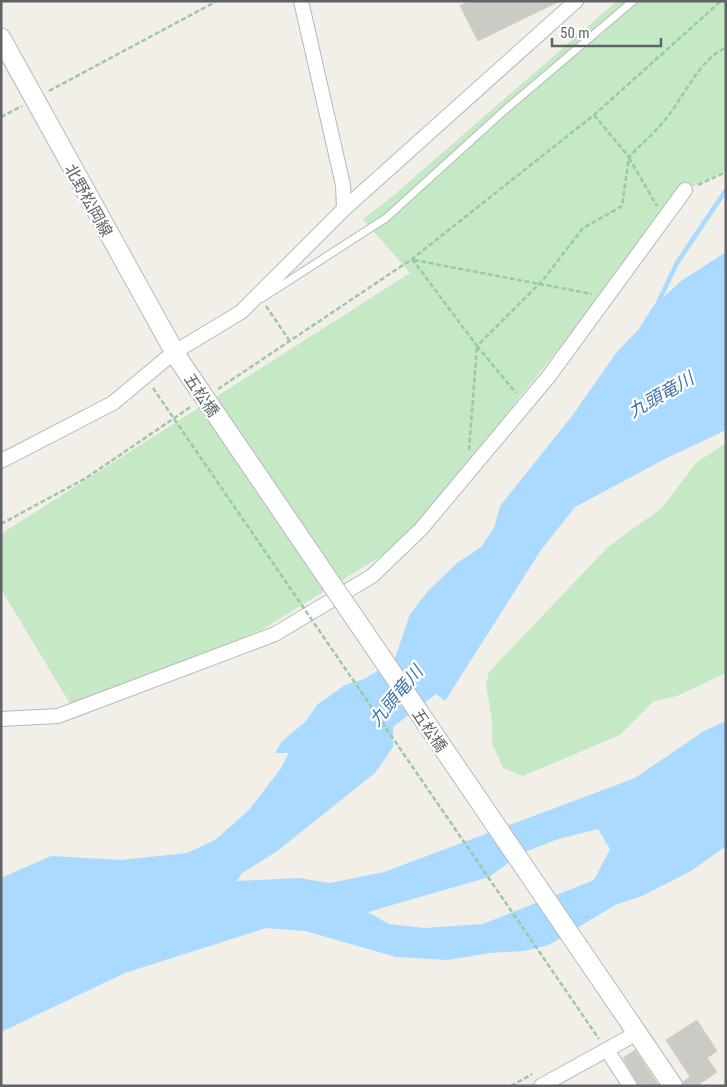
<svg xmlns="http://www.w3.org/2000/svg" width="727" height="1087" viewBox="0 0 727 1087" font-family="'Roboto Condensed','Noto Sans JP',sans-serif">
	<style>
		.green { fill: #c5e8c5 }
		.water { fill: #aadaff; fill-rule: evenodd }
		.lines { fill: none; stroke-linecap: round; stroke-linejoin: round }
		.stream { stroke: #aadaff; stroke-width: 4.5 }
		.building { fill: #cccac5; stroke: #d6d1c6 }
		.lane-casing { stroke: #b5b8bc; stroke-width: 9 }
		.street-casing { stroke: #b5b8bc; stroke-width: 16 }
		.secondary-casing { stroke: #b6babf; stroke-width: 21 }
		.path { stroke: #9cc7a9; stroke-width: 2.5; stroke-dasharray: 5 2.5; stroke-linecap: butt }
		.lane { stroke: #fff; stroke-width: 7 }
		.street { stroke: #fff; stroke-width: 14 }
		.secondary { stroke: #fff; stroke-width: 19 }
		.secondary-bridge-casing { stroke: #b6babf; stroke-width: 21; stroke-linecap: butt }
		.path-bridge { stroke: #9cc7a9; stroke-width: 2.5; stroke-dasharray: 5 2.5; stroke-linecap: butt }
		.secondary-bridge { stroke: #fff; stroke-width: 19 }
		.labels { text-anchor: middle; stroke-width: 4.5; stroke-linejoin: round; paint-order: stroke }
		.street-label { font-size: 16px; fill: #5f6368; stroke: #fff }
		.water-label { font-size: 18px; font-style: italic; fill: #4174aa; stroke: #fff }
	</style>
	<rect width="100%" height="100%" fill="#f1efe8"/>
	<!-- green -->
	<g class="green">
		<path d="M617 1H726V171L685 190 520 397 412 537 263 629 74 710 1 589V534L410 273 363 219 394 195Z"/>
		<path d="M726 443V673L677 696 654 701 620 735 523 776 503 768 492 743V720L486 684 489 672 608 547 662 508 696 463Z"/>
	</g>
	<!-- water -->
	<path class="water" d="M726 252V430L665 459 575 507 541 550 445 701 436 694 393 727V747L375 773 276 852 242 873 237 881 299 878 330 883 384 872 635 778 704 731 726 721V846L691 871 642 896 615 905 549 945 524 951 490 953 448 960 396 957 305 931 266 928 125 973 1 1032V878L51 856 121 860 187 853 215 840 250 809 281 768 289 753H275L282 741 305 722 318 704 345 685 364 679 394 661 410 614 429 590 457 563 481 547 494 528 500 506 572 416 616 353 638 330 652 308 681 281ZM598 829 610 849 594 880 483 924 425 928 389 924 368 912 489 877 522 853 558 839Z"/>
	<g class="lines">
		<!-- stream -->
		<path class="stream" d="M656 307 677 263 726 190"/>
	</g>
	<!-- building -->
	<g class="building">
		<path d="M469 1H560L478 41 460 6Z"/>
		<path d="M697 1020 717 1051 707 1058 717 1072 697 1086H684L683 1082 690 1077 666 1040Z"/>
		<path d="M635 1050 659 1086H639L623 1058Z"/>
	</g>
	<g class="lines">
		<!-- lane casing -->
		<g class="lane-casing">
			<path id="lane" d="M262 298 386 218 506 109 633 1"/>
		</g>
		<!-- street casing -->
		<g class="street-casing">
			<g id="street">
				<path d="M344 209 576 1"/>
				<path d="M1 461 113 403 173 353 241 312 344 209 343 185 301 1"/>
				<path d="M1 719 58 716 275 634 372 576 421 529 549 376 685 190"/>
				<path d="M607 1050 630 1086"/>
				<path d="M541 1086 637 1033"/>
			</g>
		</g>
		<!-- secondary casing -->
		<g class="secondary-casing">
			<g id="secondary">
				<path d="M1 38 179 360"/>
				<path d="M631 1024 673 1086"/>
			</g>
		</g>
		<!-- path -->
		<g class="path">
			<path d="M49 91 217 1"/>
			<path d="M594 115 629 157C640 145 653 134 664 121 681 102 701 56 726 48"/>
			<path d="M1 117 22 106"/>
			<path d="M629 158 657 206"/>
			<path d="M698 185 726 172"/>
			<path d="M412 259 477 346 543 280 583 228 622 206 629 157"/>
			<path d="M414 260 592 294"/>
			<path d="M266 306 289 340"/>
			<path d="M477 346 516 393"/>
			<path d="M218 389 412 259 594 115 721 1"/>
			<path d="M469 450 477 346"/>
			<path d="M1 524 86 478 192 406"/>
			<path d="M511 1086 532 1074"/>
		</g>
		<!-- lane -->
		<use href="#lane" class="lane"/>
		<!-- street -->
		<use href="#street" class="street"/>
		<!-- secondary -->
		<use href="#secondary" class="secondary"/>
		<!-- secondary-bridge casing -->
		<g class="secondary-bridge-casing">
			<path id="secondary-bridge" d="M179 360 631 1024"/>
		</g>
		<!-- path-bridge -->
		<path class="path-bridge" d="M153 388 599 1039"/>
		<!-- secondary-bridge -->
		<use href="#secondary-bridge" class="secondary-bridge"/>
	</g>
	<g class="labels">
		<!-- street labels -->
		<g class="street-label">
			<text transform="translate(89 200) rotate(61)" y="6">北野松岡線</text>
			<text transform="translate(202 395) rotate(56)" y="6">五松橋</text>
			<text transform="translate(430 730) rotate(56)" y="6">五松橋</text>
		</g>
		<!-- water labels -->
		<g class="water-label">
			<text transform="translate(661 395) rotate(-30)" y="6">九頭竜川</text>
			<text transform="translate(396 696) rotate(-50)" y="6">九頭竜川</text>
		</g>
	</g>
	<!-- border -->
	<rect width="727" height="1087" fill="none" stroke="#5f6368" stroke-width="5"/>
	<!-- scale -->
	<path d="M552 38v8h109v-8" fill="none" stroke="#5f6368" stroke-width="2.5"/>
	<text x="560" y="38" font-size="15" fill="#5f6368" stroke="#ffffff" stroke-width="4" paint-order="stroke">50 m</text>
</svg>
